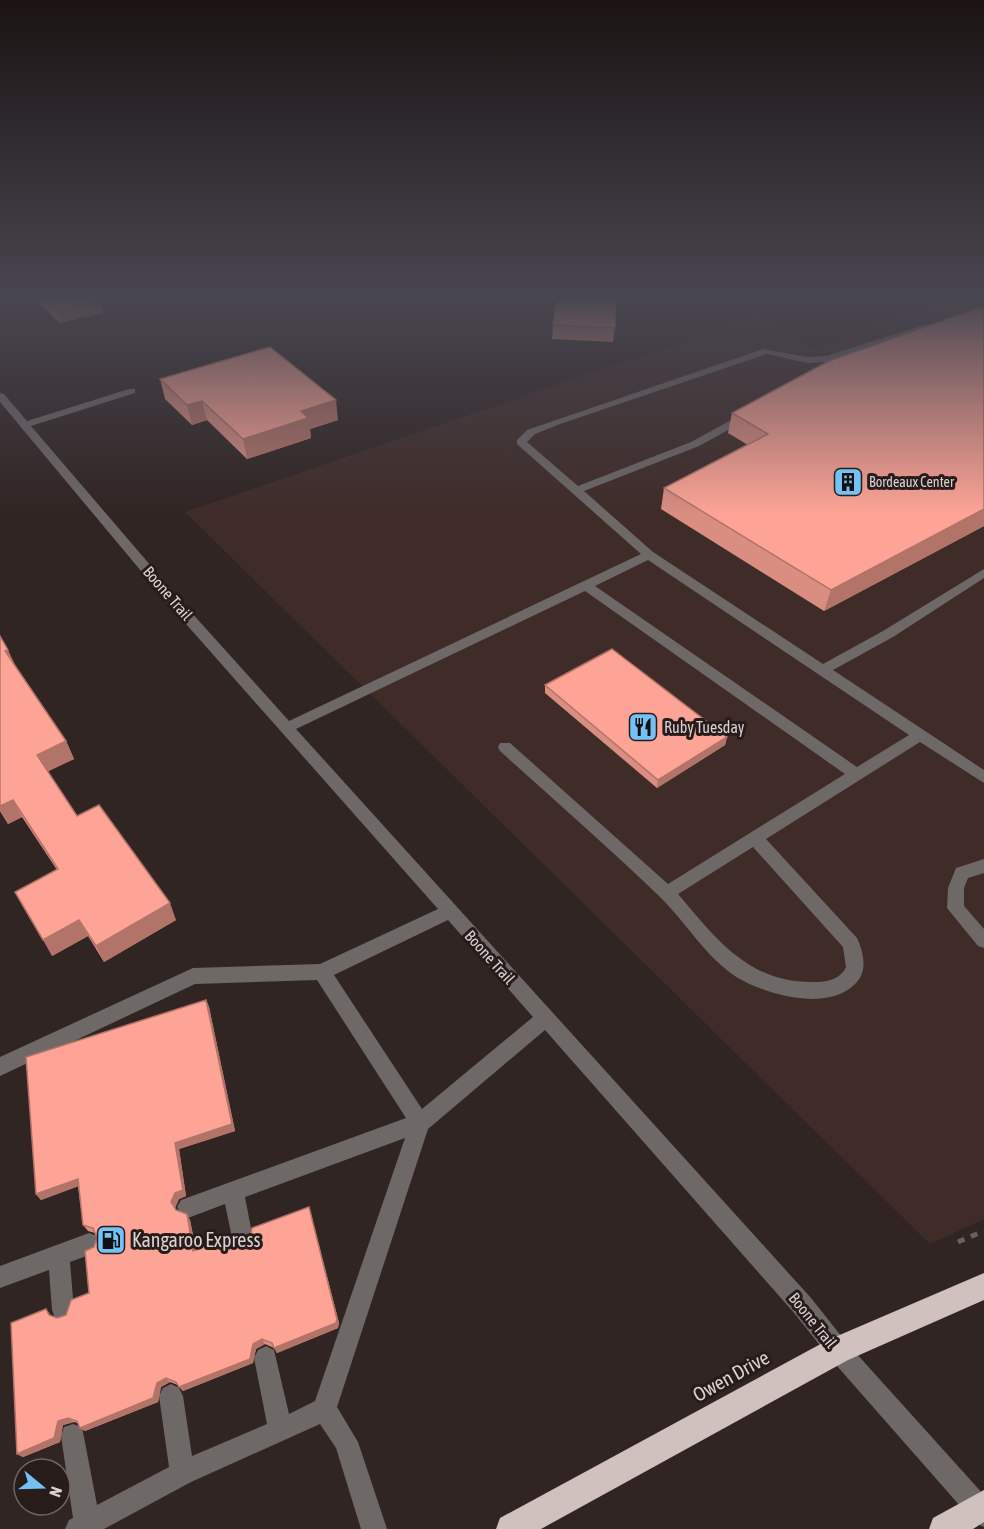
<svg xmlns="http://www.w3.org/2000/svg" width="984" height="1529" viewBox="0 0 984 1529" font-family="'Asap Condensed',sans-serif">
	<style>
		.built { fill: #3f2c29 }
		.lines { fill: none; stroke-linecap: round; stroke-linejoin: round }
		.path { stroke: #6b605e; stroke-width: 5; stroke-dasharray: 7 7; stroke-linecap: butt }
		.minor { fill: #6e6867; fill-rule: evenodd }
		.highway { fill: #d0c1be; fill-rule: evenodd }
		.wall { fill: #da8d81 }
		.shaded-wall { fill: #b27369 }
		.building { fill: #fea496; stroke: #b27369; stroke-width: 1.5 }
		.labels { text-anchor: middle; stroke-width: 6; stroke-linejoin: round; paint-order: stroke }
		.far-poi-label { font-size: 14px; fill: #dad2d1; stroke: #271c1a; text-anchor: start }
		.street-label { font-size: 16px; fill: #dad2d1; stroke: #271c1a }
		.poi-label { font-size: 16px; fill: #dad2d1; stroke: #271c1a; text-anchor: start }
		.near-poi-label { font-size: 20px; fill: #dad2d1; stroke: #271c1a; text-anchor: start }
		.near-street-label { font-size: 20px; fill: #dad2d1; stroke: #271c1a }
	</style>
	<rect width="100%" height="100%" fill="#312523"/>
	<!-- built -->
	<path class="built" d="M941 300H984V1219L930 1244 185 512 758 316 813 348Z"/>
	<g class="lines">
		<!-- path -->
		<path class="path" d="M958 1242 984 1231"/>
		<!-- minor -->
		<g class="minor">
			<path d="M926 324 933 326 827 362 807 363 767 354 560 424 535 434 527 442 578 486 691 442 744 413H752V417L699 446 584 491 653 552 823 664 883 631 984 569V578L893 637 833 670 984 770V783L920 742 766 839 857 938C864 953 868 972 855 984 827 1012 767 995 738 978 705 957 686 922 659 896 607 846 553 799 500 751L498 747 500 743H510L668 884 845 774 585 591 296 729 811 1298 846 1342 984 1495V1527L975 1523 830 1358 795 1314 545 1030 428 1129 337 1407 358 1442 387 1529H361L336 1448 320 1424 191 1482 104 1529H65L69 1520 73 1518 61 1436 64 1427 73 1424 82 1427 97 1505 169 1467 159 1396 163 1388 171 1384 179 1388 183 1396 192 1456 267 1424 254 1358 258 1350 266 1346 274 1350 289 1414 315 1401 405 1138 245 1197 253 1239 250 1247 242 1250 234 1247 225 1204 188 1218 181 1214 177 1207 181 1200 406 1118 317 980 195 984 0 1076V1057L193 968 320 964 438 909 171 607 0 402V393L4 394 27 421 129 389H135V393L31 426 181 601 289 721 641 554 517 444V440L527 430 763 349 807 357 826 356ZM648 560 909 735 857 767 595 586ZM753 847 843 947 846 967C840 980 826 982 814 982 749 983 717 940 678 894ZM448 920 533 1017 422 1109 334 975Z"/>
			<path d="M984 859V873L968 878 964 888V906L984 929V948L978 946 947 908 948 888 956 868Z"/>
			<path d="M89 1233 97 1236 100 1244 97 1252 70 1262 74 1310 71 1318 63 1321 55 1318 52 1310 49 1270 0 1288V1266Z"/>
		</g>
		<!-- highway -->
		<g class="highway">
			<path d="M984 1273V1300L848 1360 541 1529H496L500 1518 828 1340Z"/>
			<path d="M984 1490V1522L973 1529H929L933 1518Z"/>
		</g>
	</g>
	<!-- wall -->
	<g class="wall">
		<path d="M36 300H99L103 312 60 323Z"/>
		<path d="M984 306V526L824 611 661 509 664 488 748 445 728 433 732 413Z"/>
		<path d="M553 325 615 328 613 342 552 339Z"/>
		<path d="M160 379 338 420 310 429 311 438 247 459 207 420 192 425 165 399Z"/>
		<path d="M0 636 16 667 66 741 74 759 47 771 77 816 176 920 104 962 88 936 52 956 57 870 22 817 8 824 0 811Z"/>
		<path d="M545 685 727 737 725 745 657 788 545 693Z"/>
		<path d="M206 1000 209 1007 235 1131 179 1149 186 1196 179 1199 175 1208 176 1210 190 1220 196 1250 231 1244 240 1247 249 1242 309 1207 339 1323 338 1328 277 1353 274 1348 265 1344 256 1349 253 1363 183 1391 178 1385 170 1382 161 1387 158 1402 85 1431 80 1428 78 1423 74 1422 63 1425 60 1442 23 1457 17 1454 46 1309 52 1317 57 1318 66 1315 89 1293 94 1247 97 1238 95 1233 88 1231 83 1225 78 1186 41 1200 36 1194Z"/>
	</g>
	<!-- shaded-wall -->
	<g class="shaded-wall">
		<path d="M97 300H99L103 312 60 323 56 310Z"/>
		<path d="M336 400 338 420 310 429 311 438 247 459 243 439 301 411Z"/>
		<path d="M202 401 207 420 192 425 187 405Z"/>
		<path d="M984 509V526L824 611 831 590Z"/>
		<path d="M8 650 16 667 5 651Z"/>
		<path d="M727 737 725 745 657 788 658 780Z"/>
		<path d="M66 741 74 759 45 773 37 755Z"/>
		<path d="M13 800 22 817 8 824 0 810V806Z"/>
		<path d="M170 903 176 920 104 962 96 946Z"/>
		<path d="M79 920 88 936 52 956 43 940Z"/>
		<path d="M206 1000 209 1007 235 1131 179 1149 186 1196 179 1199 175 1208 171 1202 175 1143Z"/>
		<path d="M78 1179 82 1185 41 1200 36 1194Z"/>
		<path d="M309 1207 339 1323 338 1328 277 1353 274 1348Z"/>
		<path d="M187 1214 190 1220 197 1256 193 1251Z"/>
		<path d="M262 1339 265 1344 256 1349 253 1363 183 1391 179 1387Z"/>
		<path d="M166 1378 170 1382 161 1387 158 1402 85 1431 80 1428Z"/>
		<path d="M68 1418 74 1422 63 1425 60 1442 23 1457 17 1454 58 1421Z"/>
	</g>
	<!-- building -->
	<g class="building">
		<path d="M45 300H97L56 310Z"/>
		<path d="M556 300H616L615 328 553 325Z"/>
		<path d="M984 306V509L831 590 664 488 768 434 732 413 829 361Z"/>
		<path d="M270 347 336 400 301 411 308 418 243 439 202 401 187 405 160 379Z"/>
		<path d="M0 636 8 650 5 651 66 741 37 755 77 816 99 805 170 903 96 946 79 920 43 940 15 892 58 869 13 800 0 806Z"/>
		<path d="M612 649 727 737 658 780 545 685Z"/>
		<path d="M206 1000 232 1124 175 1143 183 1190 175 1193 171 1202 176 1210 187 1214 193 1251 228 1237 230 1244 240 1247 249 1242 252 1228 309 1207 337 1319 336 1323 274 1348 272 1343 262 1339 253 1344 250 1359 179 1387 176 1382 166 1378 157 1383 153 1398 80 1428 77 1421 68 1418 58 1421 54 1438 17 1454 11 1323 46 1309 49 1315 57 1318 66 1315 71 1300 89 1293 85 1251 94 1247 97 1238 93 1228 83 1225 78 1179 36 1194 26 1057Z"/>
	</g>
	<!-- sky -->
	<linearGradient id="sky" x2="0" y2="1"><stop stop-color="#1b1413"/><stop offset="0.58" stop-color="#484650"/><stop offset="1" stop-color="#484650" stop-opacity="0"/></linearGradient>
	<rect width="984" height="514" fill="url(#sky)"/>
	<!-- icons -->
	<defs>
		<g id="building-square" transform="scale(1.5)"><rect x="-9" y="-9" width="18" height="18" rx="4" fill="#73c1f5" stroke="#271c1a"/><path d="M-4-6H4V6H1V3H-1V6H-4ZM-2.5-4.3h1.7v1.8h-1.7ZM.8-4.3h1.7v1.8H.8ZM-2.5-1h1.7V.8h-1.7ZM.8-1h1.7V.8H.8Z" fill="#111"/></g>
		<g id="restaurant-square" transform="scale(1.5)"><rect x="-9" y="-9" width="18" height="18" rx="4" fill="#73c1f5" stroke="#271c1a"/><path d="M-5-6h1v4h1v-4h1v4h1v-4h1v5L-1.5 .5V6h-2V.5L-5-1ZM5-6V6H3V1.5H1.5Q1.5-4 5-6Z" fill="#111"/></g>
		<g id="fuel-square" transform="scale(1.5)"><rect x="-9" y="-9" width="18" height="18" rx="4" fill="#73c1f5" stroke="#271c1a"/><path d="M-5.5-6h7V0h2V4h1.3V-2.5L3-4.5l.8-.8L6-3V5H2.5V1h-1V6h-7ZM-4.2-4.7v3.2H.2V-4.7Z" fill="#111"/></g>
	</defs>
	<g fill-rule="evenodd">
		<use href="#building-square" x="848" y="482"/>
		<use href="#restaurant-square" x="643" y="727"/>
		<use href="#fuel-square" x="111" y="1240"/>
	</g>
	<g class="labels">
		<!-- far-poi labels -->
		<g class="far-poi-label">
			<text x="869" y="487">Bordeaux Center</text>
		</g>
		<!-- street labels -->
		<g class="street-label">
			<text transform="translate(168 593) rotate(49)" y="6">Boone Trail</text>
			<text transform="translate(490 957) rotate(48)" y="6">Boone Trail</text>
			<text transform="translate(813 1320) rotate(51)" y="6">Boone Trail</text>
		</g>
		<!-- poi labels -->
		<g class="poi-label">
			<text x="664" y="733">Ruby Tuesday</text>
		</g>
		<!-- near-poi labels -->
		<g class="near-poi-label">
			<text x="132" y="1247">Kangaroo Express</text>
		</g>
		<!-- near-street labels -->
		<g class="near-street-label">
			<text transform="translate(731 1376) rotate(-29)" y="7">Owen Drive</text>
		</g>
	</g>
	<!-- north arrow -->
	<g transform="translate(42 1487) rotate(109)"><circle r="28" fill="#271c1a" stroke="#6f6563" stroke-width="1.5"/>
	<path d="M0-4.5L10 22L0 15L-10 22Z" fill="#73c1f5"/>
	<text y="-9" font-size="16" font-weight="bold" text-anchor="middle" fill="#dad2d1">N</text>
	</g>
</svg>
